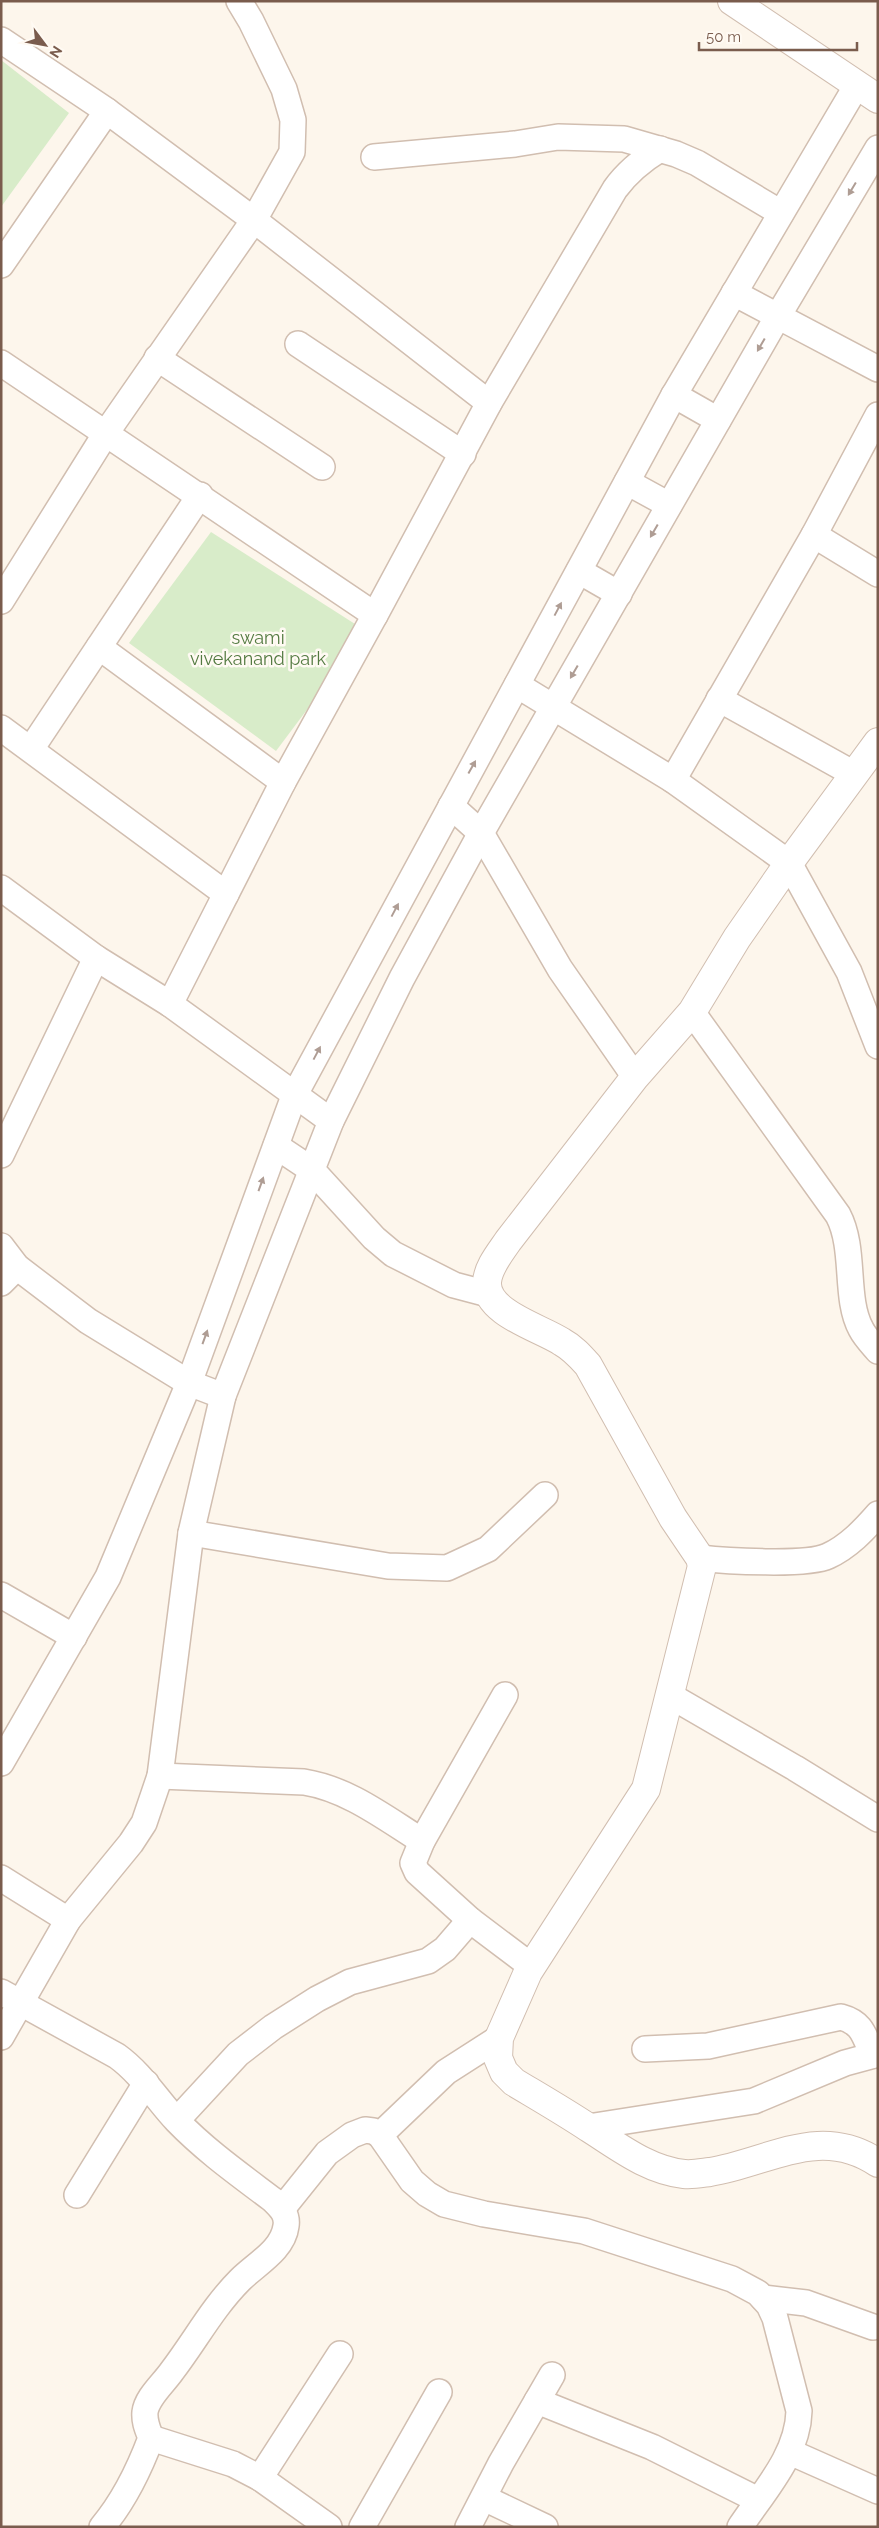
<svg xmlns="http://www.w3.org/2000/svg" width="879" height="2528" viewBox="0 0 879 2528" font-family="Raleway,sans-serif">
	<style>
		.green { fill: #d8ecc9 }
		.lines { fill: none; stroke-linecap: round; stroke-linejoin: round }
		.minor-casing { stroke: #d1beb0; stroke-width: 28 }
		.tertiary-casing { stroke: #d1beb0; stroke-width: 30 }
		.minor { stroke: #fff; stroke-width: 25 }
		.tertiary { stroke: #fff; stroke-width: 28 }
		.oneway { fill: #af9d94 }
		.labels { text-anchor: middle; stroke-width: 5; stroke-linejoin: round; paint-order: stroke }
		.park-label { font-size: 18px; fill: #537a41; stroke: #fffaf3 }
	</style>
	<rect width="100%" height="100%" fill="#fdf6ec"/>
	<!-- green -->
	<g class="green">
		<path d="M1 60 69 113 1 207Z"/>
		<path d="M211 532 366 631 276 751 129 643Z"/>
	</g>
	<g class="lines">
		<!-- minor casing -->
		<g class="minor-casing">
			<g id="minor">
				<path d="M1 40 107 111 254 220 489 403"/>
				<path d="M374 157 515 144 558 137 624 139 676 154 697 163 781 213"/>
				<path d="M1 265 107 111"/>
				<path d="M734 293 878 369"/>
				<path d="M298 344 463 454"/>
				<path d="M157 358 322 467"/>
				<path d="M1 363 375 615 283 782 170 1004"/>
				<path d="M674 395 718 420"/>
				<path d="M627 482 669 505"/>
				<path d="M814 535 878 574"/>
				<path d="M579 571 619 594"/>
				<path d="M1 601 106 433 254 220 292 152 293 120 284 89 251 21 239 1"/>
				<path d="M375 615 489 403 615 189C628 171 642 160 660 149"/>
				<path d="M99 647 283 782"/>
				<path d="M517 685 673 780 789 863 849 972 878 1046"/>
				<path d="M719 699 854 774"/>
				<path d="M1 728 226 894"/>
				<path d="M31 749 200 495"/>
				<path d="M673 780 814 535 878 415"/>
				<path d="M451 806 481 833 560 969 635 1077"/>
				<path d="M1 888 96 958 170 1004 331 1121"/>
				<path d="M692 1012 838 1215C856 1249 844 1298 861 1329 865 1337 872 1344 878 1351"/>
				<path d="M276 1146 312 1170 374 1238 393 1254 454 1285 488 1294"/>
				<path d="M1 1155 96 958"/>
				<path d="M1 1246 17 1267 88 1321 189 1383 223 1396"/>
				<path d="M1 1283 17 1267"/>
				<path d="M191 1533 388 1566 447 1568 488 1549 545 1495"/>
				<path d="M700 1558C725 1561 807 1566 828 1556 848 1547 864 1530 878 1514"/>
				<path d="M1 1595 74 1637"/>
				<path d="M505 1695 422 1841 413 1863 417 1872 470 1920 531 1966"/>
				<path d="M669 1695 795 1768 878 1819"/>
				<path d="M1 1763 108 1577 189 1383 294 1096 674 395 857 85"/>
				<path d="M160 1776 304 1782C348 1789 385 1818 422 1841"/>
				<path d="M1 1878 68 1920"/>
				<path d="M1 1992 117 2056C142 2074 157 2100 177 2121 206 2151 240 2175 273 2200 280 2207 288 2214 286 2226 283 2250 256 2264 240 2280 213 2307 195 2341 172 2371 163 2384 147 2397 145 2412 144 2422 148 2430 151 2438 139 2470 124 2501 102 2527"/>
				<path d="M1 2037 68 1920 131 1843 144 1823 160 1776 191 1533 223 1396 331 1121 402 978 481 833 778 316 878 148"/>
				<path d="M645 2049 708 2046 841 2017C863 2023 864 2036 873 2055"/>
				<path d="M177 2120 238 2054 273 2027 317 1999 350 1982 428 1961 445 1949 470 1920"/>
				<path d="M588 2127 754 2101 845 2063 878 2054"/>
				<path d="M380 2135 446 2072 499 2038"/>
				<path d="M77 2195 146 2083"/>
				<path d="M282 2209 327 2153 352 2135 365 2130 373 2131 380 2135 412 2181 427 2194 444 2204 484 2214 584 2231 732 2279 758 2293 769 2305 775 2318 799 2411C798 2455 764 2491 740 2527"/>
				<path d="M763 2298 806 2303 873 2327"/>
				<path d="M537 2401 652 2447 758 2500"/>
				<path d="M151 2438 233 2464 260 2478 329 2527"/>
				<path d="M790 2452 878 2491"/>
				<path d="M260 2478 340 2354"/>
				<path d="M484 2498 545 2527"/>
				<path d="M362 2527 439 2392"/>
				<path d="M468 2527 501 2463 552 2375"/>
			</g>
		</g>
		<!-- tertiary casing -->
		<g class="tertiary-casing">
			<g id="tertiary">
				<path d="M732 1 878 99"/>
				<path d="M878 742 789 863 737 938 692 1012 635 1077 508 1241C500 1253 488 1267 487 1282 485 1313 541 1328 562 1342 573 1348 580 1356 588 1365L673 1518 700 1558 702 1566 646 1789 528 1972 499 2038 498 2058 504 2072 514 2082C539 2097 565 2112 589 2128 619 2147 648 2170 684 2174 692 2175 702 2173 710 2172 770 2162 820 2124 878 2163"/>
			</g>
		</g>
		<!-- minor -->
		<use href="#minor" class="minor"/>
		<!-- tertiary -->
		<use href="#tertiary" class="tertiary"/>
	</g>
	<!-- one-way arrows -->
	<defs><path id="oneway-solid" d="M-6-.8H1V-3.2L6.5 0L1 3.2V.8H-6Z" transform="scale(1.25)"/></defs>
	<g class="oneway">
		<use href="#oneway-solid" transform="translate(852 189) rotate(121)"/>
		<use href="#oneway-solid" transform="translate(761 345) rotate(120)"/>
		<use href="#oneway-solid" transform="translate(654 531) rotate(120)"/>
		<use href="#oneway-solid" transform="translate(558 609) rotate(-62)"/>
		<use href="#oneway-solid" transform="translate(574 672) rotate(120)"/>
		<use href="#oneway-solid" transform="translate(472 767) rotate(-61)"/>
		<use href="#oneway-solid" transform="translate(395 910) rotate(-62)"/>
		<use href="#oneway-solid" transform="translate(317 1053) rotate(-62)"/>
		<use href="#oneway-solid" transform="translate(261 1184) rotate(-70)"/>
		<use href="#oneway-solid" transform="translate(205 1337) rotate(-70)"/>
	</g>
	<g class="labels">
		<!-- park labels -->
		<g class="park-label">
			<text x="258" y="644">swami<tspan x="258" dy="21">vivekanand park</tspan></text>
		</g>
	</g>
	<!-- border -->
	<rect width="879" height="2528" fill="none" stroke="#7a5c4d" stroke-width="5"/>
	<!-- north arrow -->
	<g transform="translate(45 45) rotate(122)" stroke="#fffaf3" stroke-width="4" paint-order="stroke">
	<path d="M0-4L9 19L0 12L-9 19Z" fill="#7a5c4d"/>
	<text y="-8" font-size="14" font-weight="bold" text-anchor="middle" fill="#7a5c4d">N</text>
	</g>
	<!-- scale -->
	<path d="M699 42v8h158v-8" fill="none" stroke="#7a5c4d" stroke-width="2.5"/>
	<text x="706" y="42" font-size="15" fill="#7a5c4d" stroke="#fffaf3" stroke-width="4" paint-order="stroke">50 m</text>
</svg>
